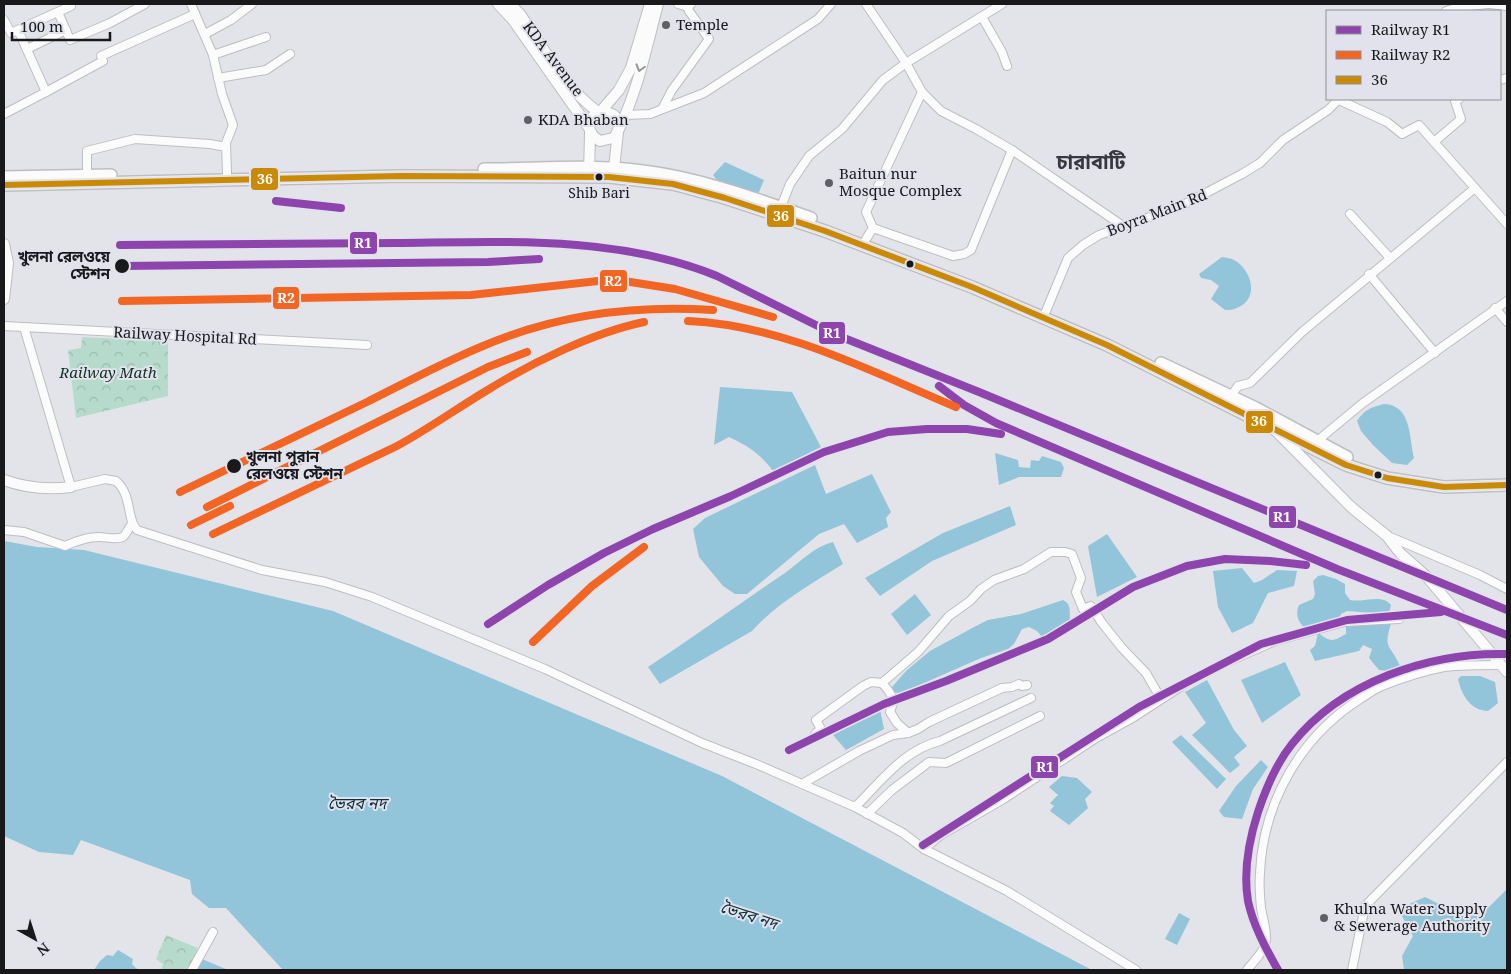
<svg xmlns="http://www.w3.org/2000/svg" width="1511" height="974" viewBox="0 0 1511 974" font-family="'Noto Serif','Noto Sans Bengali',serif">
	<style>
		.park { fill: url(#park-crowns) }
		.water { fill: #92c4da }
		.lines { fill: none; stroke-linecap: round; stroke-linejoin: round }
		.minor-casing { stroke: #bdbec1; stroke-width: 10 }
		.major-casing { stroke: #bdbec1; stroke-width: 12 }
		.highway-casing { stroke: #bdbec1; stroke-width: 14 }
		.minor { stroke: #fbfbfc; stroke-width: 8 }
		.major { stroke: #fbfbfc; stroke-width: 10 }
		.highway { stroke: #fbfbfc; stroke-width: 11 }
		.bus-1-casing { stroke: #e1e2eb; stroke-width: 10 }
		.bus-1 { stroke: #cb8a06; stroke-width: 6 }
		.rail-1-casing { stroke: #e1e2eb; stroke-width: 11 }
		.rail-2-casing { stroke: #e1e2eb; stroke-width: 11 }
		.rail-1 { stroke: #8e44ad; stroke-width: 8 }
		.rail-2 { stroke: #f26522; stroke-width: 8 }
		.oneway { stroke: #959597 }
		.poi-dot { fill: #606064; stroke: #e1e2eb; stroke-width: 2 }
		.bus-dot { fill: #19191c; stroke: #e1e2eb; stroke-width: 2 }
		.labels { text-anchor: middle; stroke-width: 4; stroke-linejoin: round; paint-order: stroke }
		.bus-label { font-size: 14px; fill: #19191c; stroke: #e1e2eb }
		.poi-label { font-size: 15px; fill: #19191c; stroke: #e1e2eb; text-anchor: start }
		.street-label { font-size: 15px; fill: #19191c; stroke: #e1e2eb }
		.stop-label { font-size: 15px; font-weight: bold; fill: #19191c; stroke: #e1e2eb; text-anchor: end }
		.park-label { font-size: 15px; font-style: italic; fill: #113124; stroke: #e1e2eb }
		.water-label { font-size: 16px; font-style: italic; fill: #0e303d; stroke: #e1e2eb }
		.district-label { font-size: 20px; font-weight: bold; fill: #38383f; stroke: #e1e2eb }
		.line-badge { stroke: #e1e2eb; stroke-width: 2 }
		.badge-label { font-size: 14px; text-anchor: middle; font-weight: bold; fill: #fff }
	</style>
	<defs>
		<pattern id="park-crowns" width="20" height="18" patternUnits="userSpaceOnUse" patternTransform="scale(1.25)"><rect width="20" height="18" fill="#b6dbcc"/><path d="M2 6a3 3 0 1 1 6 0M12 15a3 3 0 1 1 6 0" fill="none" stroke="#9cbbaf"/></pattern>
	</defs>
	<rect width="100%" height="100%" fill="#e3e4e9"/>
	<!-- park -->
	<g class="park">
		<path d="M82 337 168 341V396L76 418 68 350 81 348Z"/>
		<path d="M166 935 198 948 189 970H161L163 964 156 959Z"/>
	</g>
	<!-- water -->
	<g class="water">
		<path d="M725 162 764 180 756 199 724 189 713 175Z"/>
		<path d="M1222 257C1226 258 1231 258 1234 260 1252 270 1260 299 1237 308 1233 310 1229 310 1225 310L1211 299 1219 286 1211 280 1201 278 1199 274Z"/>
		<path d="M720 387 792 392 821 447 773 471C759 453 750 447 729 437L714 445Z"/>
		<path d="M1384 404C1412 405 1409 438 1414 458L1407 465 1392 463 1373 445 1361 431 1357 421C1364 410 1371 407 1384 404Z"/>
		<path d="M995 453 1018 460 1019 467 1030 468 1031 460 1039 461 1042 456 1061 462 1064 468 1061 477H1019L999 485Z"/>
		<path d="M815 465 826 494 872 474 891 512 886 518 888 527 857 543 844 524 819 534 747 594H735L723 586 699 557 693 529 705 518Z"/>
		<path d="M1010 506 1016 525 932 561 880 596 865 578 943 533Z"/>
		<path d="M1107 534 1137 577 1097 597 1088 546Z"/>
		<path d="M4 541 37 547 84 550 333 611 722 776 1092 970H283L226 908H209L192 894 190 880 81 840 73 855 39 852 4 836Z"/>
		<path d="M833 542 843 564C811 584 777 603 752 631L660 684 648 667C695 636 739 604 785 573 803 560 812 548 833 542Z"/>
		<path d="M1242 568 1254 583 1262 580 1277 570 1297 571 1294 586 1268 593 1253 623 1232 633 1218 607 1213 571Z"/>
		<path d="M1323 575 1336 579 1345 584V593L1350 600C1363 603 1382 593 1391 605L1389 613 1386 614 1347 611 1341 614 1338 622 1310 629 1305 628C1298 622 1295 614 1299 605L1313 599 1315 594 1313 581 1318 576Z"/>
		<path d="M915 594 931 615 907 635 891 614Z"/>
		<path d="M1063 600C1072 604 1069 612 1070 621L1051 637 1043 638 1037 631 1029 627 1022 629 1014 644 1008 649 981 658 899 694 893 691 892 687 907 670 930 651 976 626 988 620 1021 614Z"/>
		<path d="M1391 623C1383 650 1390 643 1400 666L1389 671 1379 670 1369 658 1372 649 1363 645 1359 651 1315 661 1310 650 1315 646 1318 633C1331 642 1332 642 1346 634V625Z"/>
		<path d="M1285 662 1301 695 1262 723 1241 680Z"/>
		<path d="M1461 676H1480L1495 682 1498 703 1488 711C1470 710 1462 696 1458 679Z"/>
		<path d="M1207 680 1234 730 1247 746 1234 757 1240 765 1230 773 1192 735 1206 723 1185 692Z"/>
		<path d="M880 709 884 729 846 750 833 735Z"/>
		<path d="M1181 735 1226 779 1217 789 1172 742Z"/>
		<path d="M1261 760 1268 767 1253 789 1242 819 1224 817 1219 811 1236 786Z"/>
		<path d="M1062 776 1077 778 1092 792 1085 799 1088 808 1069 825 1050 811 1054 806 1050 803 1058 795 1049 787Z"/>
		<path d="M1507 889V970H1404L1402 956 1413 936 1398 909 1425 897 1467 918 1490 906Z"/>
		<path d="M1179 913 1190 919 1177 945 1165 939Z"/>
		<path d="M118 950 133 959 132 964 138 970H94L100 961 107 955 113 956Z"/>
		<path d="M202 959 228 970H193Z"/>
	</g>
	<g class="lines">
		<!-- minor casing -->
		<g class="minor-casing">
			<g id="minor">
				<path d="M191 4 213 55 222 94 233 125 226 143 227 173"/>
				<path d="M678 4 688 7 691 4"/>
				<path d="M866 4 906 63 922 92 941 111 976 129 1012 150 1123 226"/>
				<path d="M1490 4 1507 6"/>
				<path d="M1446 11 1459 7 1488 4"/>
				<path d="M58 12 70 40 110 23 145 4"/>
				<path d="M982 17 1002 52 1007 66"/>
				<path d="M4 20 11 33 71 6 70 4"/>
				<path d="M18 30 46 92 103 61 101 56 195 14"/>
				<path d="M205 34 231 20 252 4"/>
				<path d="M27 49 66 30"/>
				<path d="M213 55 266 37"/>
				<path d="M218 78 266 70 290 54"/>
				<path d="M1500 80 1507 78"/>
				<path d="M922 92 866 212 873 228 953 256 964 254 971 250 1012 150"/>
				<path d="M1339 100 1387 122 1402 134 1419 125 1434 142 1461 119 1455 101 1459 99"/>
				<path d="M662 109 672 90 709 39 689 11 688 7"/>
				<path d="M4 114 46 92"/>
				<path d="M625 115 650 114 704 93 818 19 831 4"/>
				<path d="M1434 142 1507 224"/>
				<path d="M87 175V151L135 139 210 144 226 147"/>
				<path d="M781 207 790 184 809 156 842 129 883 80 906 63 1002 4"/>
				<path d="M1350 214 1390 258"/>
				<path d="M866 239 873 228"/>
				<path d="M1369 274 1435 353"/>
				<path d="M1495 308 1507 322"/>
				<path d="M1046 311 1068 258 1083 245 1099 235 1181 206 1242 174 1260 163 1283 140 1328 110 1339 99"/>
				<path d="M4 326 367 345"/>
				<path d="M24 327 71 487 105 479 116 481C133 496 126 519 137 530L262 570 325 582 372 597 545 669 702 743 756 764 855 807 903 833 924 849 1007 891 1136 970"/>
				<path d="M1231 396 1238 386 1250 383 1302 332 1475 188"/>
				<path d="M1317 441 1363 403 1507 301"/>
				<path d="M4 530 24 532 65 546C76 541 87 537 99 537 106 537 116 540 123 537 127 534 128 528 132 524"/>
				<path d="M1388 536 1480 575 1507 589"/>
				<path d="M882 683 888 690 894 700 890 712 897 723 908 733"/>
				<path d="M815 734 821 729 816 720 863 686 871 682 882 683 918 652 949 616 970 601 981 589 994 580 1024 569 1051 552H1065L1072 554 1081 578 1076 592 1083 609 1091 606 1102 623 1122 648 1146 673 1161 699"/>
				<path d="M802 784 859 751 893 735 908 733 918 729 929 722 1002 688 1012 687 1019 684 1022 686 1027 685"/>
				<path d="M855 807C881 782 903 750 940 741L1031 698"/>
				<path d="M867 814 892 790 929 762 946 763 1040 716"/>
				<path d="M924 849 941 835 1002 800 1096 738 1134 717 1188 682 1225 663 1275 641 1344 622 1399 619"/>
				<path d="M192 970 213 932"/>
				<path d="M1247 970C1252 963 1262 954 1265 945 1268 934 1263 919 1261 908 1260 897 1259 884 1260 873 1263 803 1300 737 1360 699 1367 695 1374 689 1382 686 1402 678 1423 671 1444 667 1463 665 1482 665 1501 665"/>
				<path d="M1352 970 1365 906 1507 762"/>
			</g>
		</g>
		<!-- major casing -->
		<g class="major-casing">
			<g id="major">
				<path d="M498 4 513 20 589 128 593 136 600 141 613 138C620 131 621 123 614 115L602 110 592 117 589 128"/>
				<path d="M510 4 520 14C543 47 565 88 598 112"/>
				<path d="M602 110 619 90 631 68 650 4"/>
				<path d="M619 129C638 90 647 45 658 4"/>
				<path d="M614 168 618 132"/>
				<path d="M589 174 590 133"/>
				<path d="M4 244 8 263 4 299"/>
				<path d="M1276 431 1351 507 1387 536 1400 553 1427 577 1507 672"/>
				<path d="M4 480C26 488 47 490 71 487"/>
			</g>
		</g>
		<!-- highway casing -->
		<g class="highway-casing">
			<g id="highway">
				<path d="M484 169C537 169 591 164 643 171 700 178 757 199 811 218"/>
				<path d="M4 177 111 175"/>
				<path d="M4 185 400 176 609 177 673 184 725 198 825 231 972 287 1107 345 1346 465 1387 478 1444 487 1507 485"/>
				<path d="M1161 363 1256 408 1347 457"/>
			</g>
		</g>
		<!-- minor -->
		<use href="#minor" class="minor"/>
		<!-- major -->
		<use href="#major" class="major"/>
		<!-- highway -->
		<use href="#highway" class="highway"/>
		<!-- bus-1 casing -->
		<g class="bus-1-casing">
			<path id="bus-1" d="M4 185 400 176 609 177 673 184 725 198 825 231 972 287 1107 345 1346 465 1387 478 1444 487 1507 485"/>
		</g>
		<!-- bus-1 -->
		<use href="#bus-1" class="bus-1"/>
		<!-- rail-1 casing -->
		<g class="rail-1-casing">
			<g id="rail-1">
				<path d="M276 201 341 208"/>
				<path d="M120 245C212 244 304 243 396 243 502 242 617 235 717 276L834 334 979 392 1507 610"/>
				<path d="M122 266 488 262 539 259"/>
				<path d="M939 386 964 405 996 423 1337 569 1507 635"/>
				<path d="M488 624 548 585 604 553 653 529 731 496 824 452 888 432 927 429H967L1001 434"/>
				<path d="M789 750 884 704 946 681 1048 639 1133 587 1187 566 1225 559 1270 561 1306 565"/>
				<path d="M923 845 1139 707 1261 644 1347 620 1441 612"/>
				<path d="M1278 970C1266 949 1253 925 1248 901 1243 871 1249 840 1258 812 1266 788 1276 764 1292 744 1341 682 1429 652 1507 654"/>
			</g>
		</g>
		<!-- rail-2 casing -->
		<g class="rail-2-casing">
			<g id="rail-2">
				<path d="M122 301 471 295 598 281H624L675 289 773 317"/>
				<path d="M688 321C783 325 870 371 956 407"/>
				<path d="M180 492C242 462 305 432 367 402 405 383 444 362 483 346 555 315 635 305 713 310"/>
				<path d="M207 507 488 367 527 352"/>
				<path d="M191 525 230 506"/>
				<path d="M213 534 397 446C428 429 456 409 486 391 531 363 592 333 644 322"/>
				<path d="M533 642 592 586 644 547"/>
			</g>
		</g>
		<!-- rail-1 -->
		<use href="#rail-1" class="rail-1"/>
		<!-- rail-2 -->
		<use href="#rail-2" class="rail-2"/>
	</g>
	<!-- one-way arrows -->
	<defs><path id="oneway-chevron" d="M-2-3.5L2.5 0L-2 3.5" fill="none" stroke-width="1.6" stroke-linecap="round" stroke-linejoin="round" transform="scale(1.25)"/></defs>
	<use class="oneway" href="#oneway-chevron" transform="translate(640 68) rotate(106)"/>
	<!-- markers -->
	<g class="poi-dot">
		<circle cx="666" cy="25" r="5"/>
		<circle cx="528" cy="120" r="5"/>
		<circle cx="829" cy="183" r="5"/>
		<circle cx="1324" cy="918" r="5"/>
	</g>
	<g class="bus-dot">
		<circle cx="599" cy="177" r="4.5"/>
		<circle cx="910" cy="264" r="4.5"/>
		<circle cx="122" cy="266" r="8"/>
		<circle cx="234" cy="466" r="8"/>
		<circle cx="1378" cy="475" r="4.5"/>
	</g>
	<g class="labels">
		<!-- bus labels -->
		<g class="bus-label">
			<text x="599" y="198">Shib Bari</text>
		</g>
		<!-- poi labels -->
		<g class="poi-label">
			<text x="676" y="30">Temple</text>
			<text x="538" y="125">KDA Bhaban</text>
			<text x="839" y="179">Baitun nur<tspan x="839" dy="17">Mosque Complex</tspan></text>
			<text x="1334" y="914">Khulna Water Supply<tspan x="1334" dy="17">&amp; Sewerage Authority</tspan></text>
		</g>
		<!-- street labels -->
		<g class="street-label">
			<text transform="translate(553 59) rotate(53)" y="5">KDA Avenue</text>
			<text transform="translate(1157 213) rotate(-21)" y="5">Boyra Main Rd</text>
			<text transform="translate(185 336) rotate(3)" y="5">Railway Hospital Rd</text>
		</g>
		<!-- stop labels -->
		<g class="stop-label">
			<text x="110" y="262">খুলনা রেলওয়ে<tspan x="110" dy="17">স্টেশন</tspan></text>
			<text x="246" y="462" text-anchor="start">খুলনা পুরান<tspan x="246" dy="17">রেলওয়ে স্টেশন</tspan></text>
		</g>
		<!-- park labels -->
		<g class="park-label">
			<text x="108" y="378">Railway Math</text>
		</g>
		<!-- water labels -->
		<g class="water-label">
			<text x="357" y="809">ভৈরব নদ</text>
			<text transform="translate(749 915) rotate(18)" y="6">ভৈরব নদ</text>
		</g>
		<!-- district labels -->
		<g class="district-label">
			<text x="1091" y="169">চারাবাটি</text>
		</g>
	</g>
	<g class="line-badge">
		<rect x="250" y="167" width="29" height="24" rx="5" fill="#cb8a06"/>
		<rect x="766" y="204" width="29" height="24" rx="5" fill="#cb8a06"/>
		<rect x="349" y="231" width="29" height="24" rx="5" fill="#8e44ad"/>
		<rect x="599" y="269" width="29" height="24" rx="5" fill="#f26522"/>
		<rect x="272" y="286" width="28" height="24" rx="5" fill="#f26522"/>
		<rect x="818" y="321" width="28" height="24" rx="5" fill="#8e44ad"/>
		<rect x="1245" y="410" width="29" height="24" rx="5" fill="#cb8a06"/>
		<rect x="1268" y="505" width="29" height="24" rx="5" fill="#8e44ad"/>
		<rect x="1030" y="755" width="29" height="24" rx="5" fill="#8e44ad"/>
	</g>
	<g class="badge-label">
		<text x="265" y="184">36</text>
		<text x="781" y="221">36</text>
		<text x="363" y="248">R1</text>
		<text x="613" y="286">R2</text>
		<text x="286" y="303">R2</text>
		<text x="832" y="338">R1</text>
		<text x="1259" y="426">36</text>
		<text x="1282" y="522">R1</text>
		<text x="1045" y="772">R1</text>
	</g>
	<!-- border -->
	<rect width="1511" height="974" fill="none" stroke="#19191c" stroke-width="10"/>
	<!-- legend -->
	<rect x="1326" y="10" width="175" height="90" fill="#e1e2eb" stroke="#919298"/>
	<rect x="1336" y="26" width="25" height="8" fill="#8e44ad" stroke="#919298"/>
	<text x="1371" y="35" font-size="15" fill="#19191c">Railway R1</text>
	<rect x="1336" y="51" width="25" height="8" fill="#f26522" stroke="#919298"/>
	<text x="1371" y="60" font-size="15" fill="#19191c">Railway R2</text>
	<rect x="1336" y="76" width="25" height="8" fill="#cb8a06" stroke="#919298"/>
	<text x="1371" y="85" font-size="15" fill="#19191c">36</text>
	<!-- north arrow -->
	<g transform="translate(35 939) rotate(141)" stroke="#e1e2eb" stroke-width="4" paint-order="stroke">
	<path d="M0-4L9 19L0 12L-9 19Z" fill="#19191c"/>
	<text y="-8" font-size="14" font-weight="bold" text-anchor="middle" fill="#19191c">N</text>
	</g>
	<!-- scale -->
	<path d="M12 32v8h98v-8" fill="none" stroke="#19191c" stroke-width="2.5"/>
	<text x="20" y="32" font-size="15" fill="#19191c" stroke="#e1e2eb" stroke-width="4" paint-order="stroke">100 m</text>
</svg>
